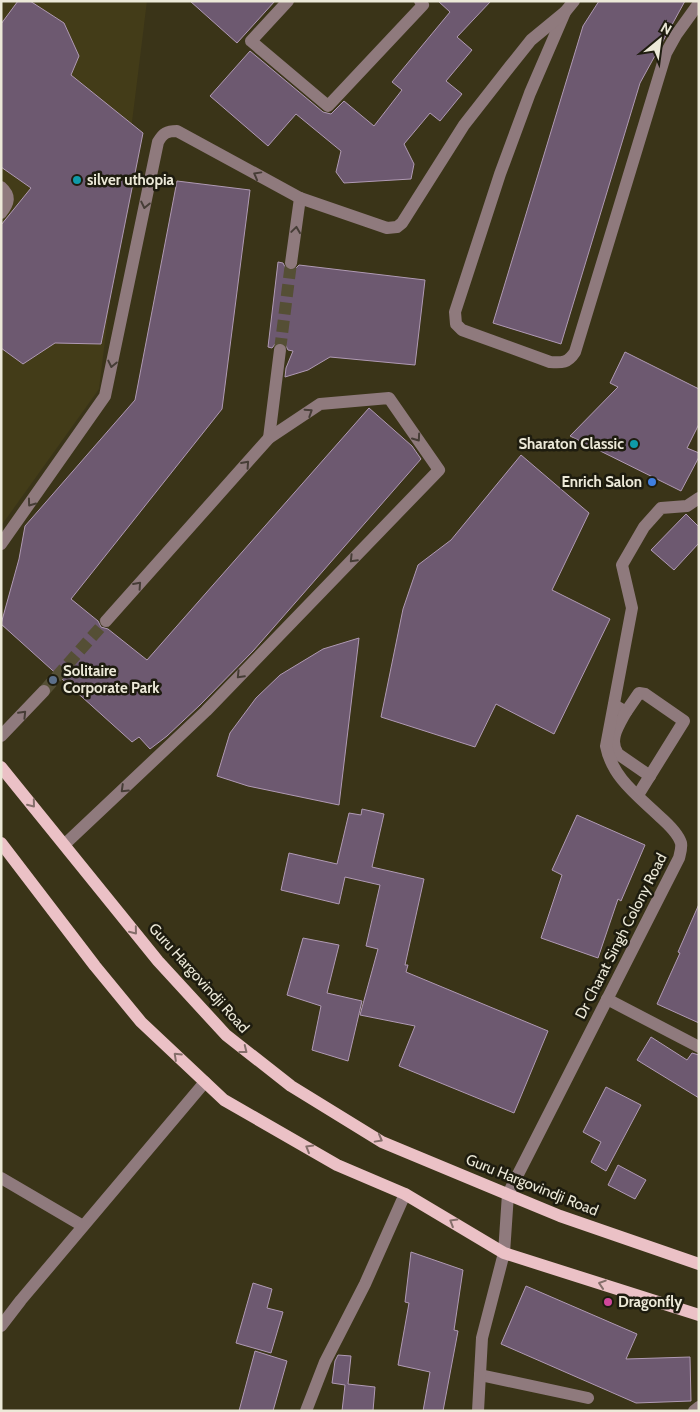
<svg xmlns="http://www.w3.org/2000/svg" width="700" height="1412" viewBox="0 0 700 1412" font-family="Cabin,sans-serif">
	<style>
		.built { fill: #433c18 }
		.building { fill: #6d5970; stroke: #b09ab4 }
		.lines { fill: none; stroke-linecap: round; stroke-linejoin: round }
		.minor-tunnel { stroke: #554f35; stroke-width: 12; stroke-dasharray: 12 6; stroke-linecap: butt }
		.minor { stroke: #8f7a7d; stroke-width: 12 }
		.major { stroke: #ebc1c6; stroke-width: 12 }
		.oneway { stroke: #463d36 }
		.oneway2 { stroke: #846e6a }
		.culture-dot { fill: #0f9aa8; stroke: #1e1c0f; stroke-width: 2 }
		.shop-dot { fill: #3f7fe0; stroke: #1e1c0f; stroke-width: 2 }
		.service-dot { fill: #5c6f8a; stroke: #1e1c0f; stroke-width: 2 }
		.hotel-dot { fill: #d1479c; stroke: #1e1c0f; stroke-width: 2 }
		.labels { text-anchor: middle; stroke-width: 5; stroke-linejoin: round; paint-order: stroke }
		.poi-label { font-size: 15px; font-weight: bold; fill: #ece9d8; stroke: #1e1c0f; text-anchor: start }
		.street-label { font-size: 15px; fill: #ece9d8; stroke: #1e1c0f }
	</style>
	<rect width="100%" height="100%" fill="#3a3418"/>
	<!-- built -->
	<path class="built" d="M1 1H147L99 389 1 526Z"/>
	<!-- building -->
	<g class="building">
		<path d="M18 1H30L64 23 79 56 71 75 143 133 101 344 55 343 23 364 1 348V225L31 188 1 167V24Z"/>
		<path d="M190 1H275L237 43Z"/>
		<path d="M438 1H491L457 37 472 50 446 81 462 94 440 121 430 113 404 144 414 164 411 179 344 183 336 172 341 151 296 114 268 146 210 96 250 51 323 112 331 114 344 101 374 126 402 90 392 82 450 12Z"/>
		<path d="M599 1H685L640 83 561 344 493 323 583 26Z"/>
		<path d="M177 181 250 190 222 409 71 599 98 621 101 627 108 629 147 660 369 408 412 446 421 459 253 651 200 705 167 736 150 749 139 737 132 742 1 624 19 559 25 526 135 400Z"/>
		<path d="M278 262 283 263 286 269 290 271 294 270 299 265 425 280 415 365 330 357 308 370 285 377 286 368 293 351 288 350 285 344 281 342 276 343 272 348 268 347Z"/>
		<path d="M625 352 699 389V424L687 448 699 453V457L681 491 570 436 618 387 610 383Z"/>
		<path d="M521 455 589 513 552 590 610 619 554 734 496 704 475 747 381 717 403 609 418 565 451 540Z"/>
		<path d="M686 514 699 527V543L674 570 651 550Z"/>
		<path d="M359 638 339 805 248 786 217 776 230 733 256 698 280 675 323 649Z"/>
		<path d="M362 809 384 814 372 867 424 879 405 965H408L406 972 548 1031 514 1113 399 1066 415 1026 360 1015 378 949 366 946 380 885 345 877 339 904 281 890 289 853 337 864 349 813 361 815Z"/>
		<path d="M577 815 645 845 621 901 618 899 598 958 541 938 562 875 552 870Z"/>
		<path d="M699 904V1023L657 1004 680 953 678 952Z"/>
		<path d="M303 938 339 945 327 993 362 1001 348 1061 312 1050 321 1006 287 995Z"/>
		<path d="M651 1037 687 1060 692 1053 699 1055V1098L637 1060Z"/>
		<path d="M606 1087 641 1105 606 1171 591 1162 601 1142 583 1132Z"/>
		<path d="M618 1165 646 1180 635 1199 608 1185Z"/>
		<path d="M411 1252 463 1270 454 1330 458 1331 443 1411H423L430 1372 398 1365 409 1303 405 1302Z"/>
		<path d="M253 1283 272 1289 267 1308 283 1312 271 1353 236 1343Z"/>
		<path d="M526 1286 637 1334 626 1359 690 1357 691 1401 636 1403 501 1344Z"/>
		<path d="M255 1351 287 1361 273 1411H239Z"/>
		<path d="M338 1355 351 1356 348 1384 375 1387 373 1411H342L345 1385 332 1383 335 1361Z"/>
	</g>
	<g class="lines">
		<!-- minor-tunnel -->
		<g class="minor-tunnel">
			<path d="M280 350 291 263"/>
			<path d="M44 691 106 621"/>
		</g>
		<!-- minor -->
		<g class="minor">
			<path d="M288 1 251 41 328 106 423 5 420 1"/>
			<path d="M574 1 565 12 530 93 500 174 455 312 456 324 462 330 550 362C562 363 568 363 575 352L666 53 676 35 699 3"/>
			<path d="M1 187C11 196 9 203 1 213"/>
			<path d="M291 263 300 198"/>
			<path d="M269 438 280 350"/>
			<path d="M1 544 105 396 158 142C163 133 167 131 177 131L300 198 387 228 397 227 402 223 464 125 511 65 531 40 565 12"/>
			<path d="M614 705 626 712 639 693 645 694 684 721 638 795"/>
			<path d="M626 712C619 725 608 740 618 754L650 776"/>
			<path d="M1 736 44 691"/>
			<path d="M65 844 206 711 439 470 389 398 320 404 269 438 106 621"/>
			<path d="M607 999 699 1047"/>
			<path d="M1 1178 83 1226"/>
			<path d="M1 1326 21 1300 205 1082"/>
			<path d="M480 1375 588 1398"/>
			<path d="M306 1411 325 1362 365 1284 405 1194"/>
			<path d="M478 1411 482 1338 504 1253 508 1194 679 858C680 854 682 848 681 843 678 833 667 823 659 816 637 795 612 777 606 746L632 608 622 565 644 527 661 508 687 506 699 498"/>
			<path d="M694 1411 699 1407"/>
		</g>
		<!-- major -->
		<g class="major">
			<path d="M1 767 158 961 226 1035 291 1086 382 1142 560 1216 699 1264"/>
			<path d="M1 843 95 966 141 1022 224 1100 337 1165 405 1194 504 1253 699 1315"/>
		</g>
	</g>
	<!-- one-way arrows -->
	<defs><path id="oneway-chevron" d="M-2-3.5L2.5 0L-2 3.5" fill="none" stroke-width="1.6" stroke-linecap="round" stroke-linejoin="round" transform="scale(1.25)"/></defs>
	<g class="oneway">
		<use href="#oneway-chevron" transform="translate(257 175) rotate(-151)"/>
		<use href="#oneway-chevron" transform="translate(145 205) rotate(102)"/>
		<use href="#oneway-chevron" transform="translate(296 230) rotate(-82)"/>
		<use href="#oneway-chevron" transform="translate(112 364) rotate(102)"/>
		<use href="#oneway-chevron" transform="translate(309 412) rotate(-33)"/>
		<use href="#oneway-chevron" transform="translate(417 438) rotate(55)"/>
		<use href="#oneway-chevron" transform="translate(246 464) rotate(-48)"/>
		<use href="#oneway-chevron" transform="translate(31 503) rotate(126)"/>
		<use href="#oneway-chevron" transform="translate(353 559) rotate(134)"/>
		<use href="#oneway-chevron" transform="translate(138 585) rotate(-48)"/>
		<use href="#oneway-chevron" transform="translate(240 675) rotate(134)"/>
		<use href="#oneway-chevron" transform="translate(23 714) rotate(-46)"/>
		<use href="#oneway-chevron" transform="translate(124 789) rotate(136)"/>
	</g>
	<g class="oneway2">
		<use href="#oneway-chevron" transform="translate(32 804) rotate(51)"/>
		<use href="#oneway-chevron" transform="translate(134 931) rotate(51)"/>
		<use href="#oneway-chevron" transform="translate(244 1050) rotate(38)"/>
		<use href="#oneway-chevron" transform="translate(177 1056) rotate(-137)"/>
		<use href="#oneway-chevron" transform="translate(379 1139) rotate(29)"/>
		<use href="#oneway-chevron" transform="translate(309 1148) rotate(-150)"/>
		<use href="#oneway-chevron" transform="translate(453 1222) rotate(-149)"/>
		<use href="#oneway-chevron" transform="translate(602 1284) rotate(-162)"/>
	</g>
	<!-- markers -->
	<g class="culture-dot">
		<circle cx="77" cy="180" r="5"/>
		<circle cx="634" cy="444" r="5"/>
	</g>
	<circle class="shop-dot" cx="652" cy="482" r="5"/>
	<circle class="service-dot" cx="53" cy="680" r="5"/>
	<circle class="hotel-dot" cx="608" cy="1302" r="5"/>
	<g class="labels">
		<!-- poi labels -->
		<g class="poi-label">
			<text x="87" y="185">silver uthopia</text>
			<text x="624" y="449" text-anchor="end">Sharaton Classic</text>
			<text x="642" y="487" text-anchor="end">Enrich Salon</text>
			<text x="63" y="676">Solitaire<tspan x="63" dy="17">Corporate Park</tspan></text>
			<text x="618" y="1307">Dragonfly</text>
		</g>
		<!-- street labels -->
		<g class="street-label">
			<text transform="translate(621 936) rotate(-63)" y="5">Dr Charat Singh Colony Road</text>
			<text transform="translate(199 978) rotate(48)" y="5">Guru Hargovindji Road</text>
			<text transform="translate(532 1185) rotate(22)" y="5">Guru Hargovindji Road</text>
		</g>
	</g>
	<!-- border -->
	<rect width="700" height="1412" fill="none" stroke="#ece9d8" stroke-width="5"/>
	<!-- north arrow -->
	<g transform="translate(660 40) rotate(29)" stroke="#1e1c0f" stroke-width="4" paint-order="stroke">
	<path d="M0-4L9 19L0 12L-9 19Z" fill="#ece9d8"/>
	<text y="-8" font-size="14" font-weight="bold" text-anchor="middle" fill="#ece9d8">N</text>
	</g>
</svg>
